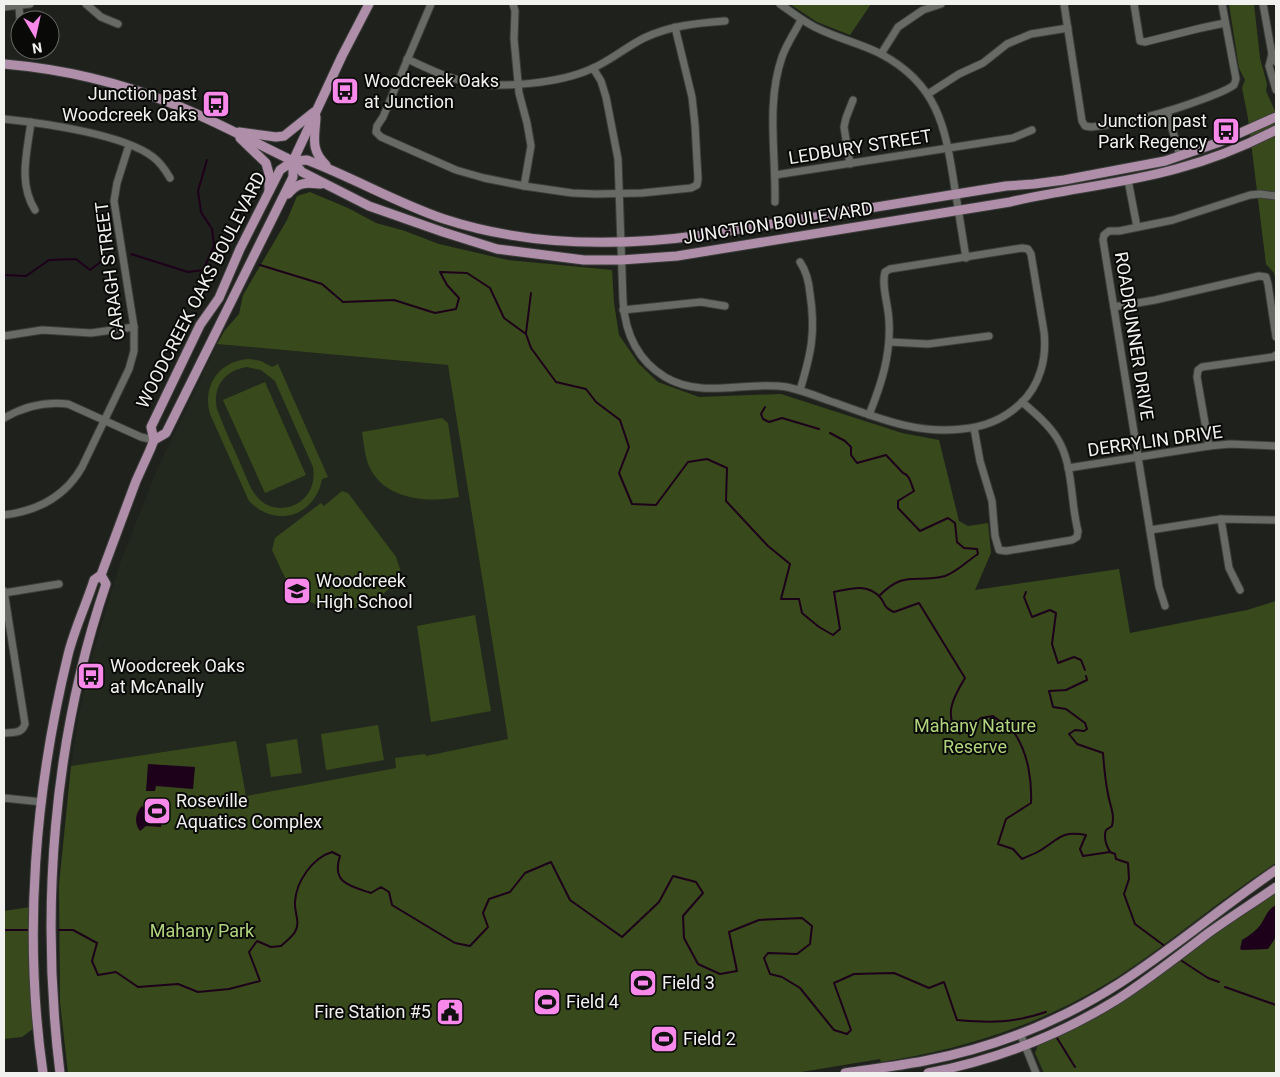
<svg xmlns="http://www.w3.org/2000/svg" width="1280" height="1077" viewBox="0 0 1280 1077" font-family="Roboto,sans-serif">
	<style>
		.built { fill: #23281e }
		.green { fill: #384a1b; fill-rule: evenodd }
		.water { fill: #1d001a }
		.lines { fill: none; stroke-linecap: round; stroke-linejoin: round }
		.stream { stroke: #1d001a; stroke-width: 2 }
		.minor-casing { stroke: #3c3e3a; stroke-width: 9 }
		.major-casing { stroke: #3c3e3a; stroke-width: 11 }
		.minor { stroke: #686a65; stroke-width: 7 }
		.major { stroke: #af8ea9; stroke-width: 9 }
		.labels { text-anchor: middle; stroke-width: 4; stroke-linejoin: round; paint-order: stroke }
		.poi-label { font-size: 18px; fill: #f1f2ef; stroke: #090a08; text-anchor: start }
		.street-label { font-size: 18px; fill: #f1f2ef; stroke: #090a08 }
		.park-label { font-size: 18px; fill: #b1d57d; stroke: #090a08 }
	</style>
	<rect width="100%" height="100%" fill="#1f211d"/>
	<!-- built -->
	<path class="built" d="M217 344 448 365 508 740 425 757V754L397 768 246 796 235 741 71 766 79 714 92 657 120 563 156 472Z"/>
	<!-- green -->
	<g class="green">
		<path d="M790 4H789H871L850 35 817 22Z"/>
		<path d="M1229 4H1254L1260 58 1267 84 1266 91 1276 113V282L1274 273 1266 264 1248 118 1242 88 1245 80 1239 68Z"/>
		<path d="M310 192 348 208 376 223 405 231 439 244 508 260 612 270 614 303 619 335 639 364 658 382 699 397 781 394 902 433 939 440 959 521 968 526 988 523 991 553 975 590 1119 569 1130 633 1247 610 1276 601V863C1222 898 1173 941 1119 976 1046 1023 966 1049 881 1062L880 1059 795 1073H68L60 1002 59 885 71 766 236 741 246 796 396 768 395 758 425 754 426 756 508 739 448 365 217 344 225 330 239 314 243 295 287 220 297 196Z"/>
		<path d="M250 359 261 361 272 367 278 364 328 477 322 479C315 516 276 529 249 501L210 414C202 385 220 360 250 359ZM247 367 261 370 275 381 313 467C315 480 312 493 301 501 288 511 270 510 259 499 250 490 246 476 241 465 233 447 224 428 217 409 212 387 225 370 247 367Z"/>
		<path d="M265 382 306 475 265 493 223 400Z"/>
		<path d="M442 418 448 423 459 497C430 503 387 500 371 470 365 460 364 443 362 432Z"/>
		<path d="M342 491 348 493 396 557 401 572C394 584 384 595 372 602 349 615 309 609 292 588 284 578 278 562 272 550L275 538 321 503 324 506Z"/>
		<path d="M475 615 491 711 431 722 417 626Z"/>
		<path d="M378 725 384 760 326 770 321 734Z"/>
		<path d="M297 739 302 773 271 777 266 744Z"/>
		<path d="M1276 892V1073H1044L1035 1053 1039 1042 1119 1001 1217 931Z"/>
		<path d="M31 907 34 1028 22 1037 4 1039V911Z"/>
	</g>
	<!-- water -->
	<g class="water">
		<path d="M148 764 195 767 193 789 156 786 155 791H146Z"/>
		<path d="M152 805H162V814H169L168 823H163L164 819 162 818 161 827 146 826 140 831C134 823 135 813 142 806L147 812 151 813Z"/>
		<path d="M1276 905V937L1268 949 1242 950 1240 949 1242 940C1250 935 1256 931 1261 924 1267 915 1266 911 1276 905Z"/>
	</g>
	<g class="lines">
		<!-- stream -->
		<g class="stream">
			<path d="M207 160 198 191 201 212 212 229 214 245"/>
			<path d="M131 254 188 272 203 270 214 246H220"/>
			<path d="M260 265 322 284 343 302 394 300 435 313 456 309 459 298 447 285 440 272 467 273 490 288 504 318 526 334 531 348 556 382 586 389 596 402 620 420 629 447 619 473 632 504 656 505 688 462 707 459 727 468 726 501 768 546 790 564 781 599H799L802 613 819 627 833 635 840 629 834 592C850 589 865 583 879 596 886 603 882 607 894 612L919 603 965 678C954 696 942 717 960 734L981 718 993 716C1000 722 1010 727 1015 734 1028 753 1032 781 1031 803L1006 819 998 844 1013 849 1022 859C1028 856 1035 854 1041 850 1059 839 1062 830 1086 835L1080 849 1083 856 1110 852 1115 854 1116 859 1128 863 1129 879 1124 894 1135 924 1166 947"/>
			<path d="M4 275 26 276 49 260 76 259 90 270 107 257"/>
			<path d="M526 333 531 293"/>
			<path d="M765 407 761 414 763 419 769 422 782 418 819 429"/>
			<path d="M830 433 845 441 851 447V455L857 463 886 455 903 473C910 475 911 484 914 491L898 501V508L920 531 948 518 955 523 957 542 964 548 977 549 978 554C967 561 957 572 945 576 915 584 906 569 879 596"/>
			<path d="M1026 592 1024 597 1032 617 1050 610 1056 613 1052 644 1058 663 1074 657 1081 660 1085 670"/>
			<path d="M1086 676 1087 680 1066 690 1049 691 1053 707 1066 709 1085 723 1087 729 1084 731 1075 730 1069 734 1077 744 1103 753C1104 766 1105 780 1108 794 1110 806 1115 814 1112 826L1106 830C1103 838 1106 845 1110 852"/>
			<path d="M4 930H31"/>
			<path d="M59 930H73L97 943 92 961 98 975 116 972 138 987 178 984 198 992 229 989 260 981 249 952 257 941 271 947 281 946C285 942 292 937 295 932 301 922 294 913 295 902 296 882 312 858 332 852L340 856C331 883 350 886 371 893L381 887 389 892 392 905 455 943 470 946 488 927 483 913 489 899 510 892 525 873 551 862 570 900 622 937 659 902 673 876 696 882 703 893 683 916 684 938 698 964 720 974 737 971 729 932 759 920 802 918 812 926 810 944 797 954 768 953 764 958 770 974 782 977 800 988 834 1030 847 1034 851 1030 834 983 854 974 894 973 929 988 944 982 957 1020C991 1023 1013 1023 1046 1012"/>
			<path d="M1179 959 1208 978 1219 982"/>
			<path d="M1225 987 1276 1005"/>
			<path d="M1057 1038 1075 1067"/>
		</g>
		<!-- minor casing -->
		<g class="minor-casing">
			<g id="minor">
				<path d="M86 4 101 17 118 24"/>
				<path d="M431 4 383 117 377 126 376 132 381 137 456 170 484 178 524 186 572 193 596 194 642 193 691 188 697 185 698 179 695 125 692 97 675 27"/>
				<path d="M513 4 515 11 514 39 519 93 527 123 531 146 524 186"/>
				<path d="M780 4C793 13 806 24 821 30 840 39 862 44 881 54 937 84 945 125 954 183 958 208 962 233 966 258"/>
				<path d="M1064 4 1082 121 1085 126 1091 127C1130 123 1169 112 1206 98 1216 94 1226 91 1234 85L1236 79 1222 4"/>
				<path d="M1134 4 1140 41 1145 42 1201 28 1225 23"/>
				<path d="M1263 4 1272 54 1276 62"/>
				<path d="M19 6 20 20"/>
				<path d="M4 7 30 4"/>
				<path d="M881 54 898 27 923 10 941 4"/>
				<path d="M1272 54 1269 66 1276 90"/>
				<path d="M407 59C427 68 446 78 468 82 501 89 560 83 591 69 610 61 626 47 644 38 669 26 697 23 725 21"/>
				<path d="M593 68 601 81 606 97 618 159 623 301C625 332 637 360 665 377 704 400 746 380 787 387 801 390 814 395 827 400 871 415 914 435 962 429 984 427 1003 420 1020 404 1040 386 1047 358 1044 332L1031 254 1028 249 1022 248 890 269 885 272C881 286 889 307 889 322 891 355 881 385 869 415"/>
				<path d="M928 94 959 74 983 63 1007 44 1031 34 1068 28"/>
				<path d="M1167 111 1180 156"/>
				<path d="M4 119C42 123 123 134 153 157 161 163 166 171 170 178"/>
				<path d="M31 122C27 153 18 183 35 210"/>
				<path d="M850 164 844 127 846 118 853 100"/>
				<path d="M775 175 1013 138 1032 130"/>
				<path d="M1128 180 1137 227"/>
				<path d="M775 202C776 154 766 103 782 57 787 43 795 32 801 20"/>
				<path d="M800 262C807 272 809 282 810 294 816 332 811 354 800 390"/>
				<path d="M1114 307 1155 300 1259 276 1266 277 1268 284 1276 337"/>
				<path d="M623 310 701 302 725 306"/>
				<path d="M4 336 42 330 91 333 134 327"/>
				<path d="M890 342 928 344 989 336"/>
				<path d="M4 418C23 407 45 401 68 404L141 437 154 440"/>
				<path d="M974 428 980 461 992 501 995 536 999 550 1006 551 1072 540 1077 537 1078 531C1070 501 1074 465 1057 438 1048 424 1035 413 1022 402"/>
				<path d="M1209 446 1197 377 1198 370 1202 367 1273 357 1276 355"/>
				<path d="M1068 468 1209 446 1230 444 1276 446"/>
				<path d="M4 515C37 511 65 497 82 467L129 369 134 351V327L114 201 117 183 129 145"/>
				<path d="M1221 519 1229 568 1240 590"/>
				<path d="M1150 530 1221 519 1276 520"/>
				<path d="M4 591 25 724C22 734 13 732 4 733"/>
				<path d="M4 593 59 584"/>
				<path d="M1165 606 1159 587 1103 240 1104 235 1109 231H1119L1173 220 1250 195 1260 194 1276 196"/>
				<path d="M4 798 42 802"/>
				<path d="M1020 1033 1036 1073"/>
			</g>
		</g>
		<!-- major casing -->
		<g class="major-casing">
			<g id="major">
				<path d="M4 64C62 69 119 82 173 104 214 120 253 142 293 161L302 172 369 206 443 232 497 249 584 260H621L677 256 1010 202C1065 189 1122 184 1176 169 1210 160 1245 146 1276 130"/>
				<path d="M316 117C315 137 310 150 326 165"/>
				<path d="M239 132 276 137 284 136 314 112"/>
				<path d="M240 138 266 163 269 174V191"/>
				<path d="M293 161 307 160C354 178 397 203 444 219 527 246 617 247 703 235L1006 186 1034 184 1064 180 1165 161 1220 142 1276 117"/>
				<path d="M288 194C299 181 306 183 321 184"/>
				<path d="M154 440 151 427 200 325 219 298 240 249 280 170 293 161"/>
				<path d="M43 1073C23 935 35 790 68 655 74 630 86 605 94 580L101 575 136 481 150 450 154 440 166 433 281 201 293 177V161L342 56 369 4"/>
				<path d="M60 1073C40 910 53 740 106 584L101 575"/>
				<path d="M845 1073C872 1069 898 1066 924 1061 993 1048 1061 1021 1120 983 1174 948 1223 906 1276 870"/>
				<path d="M928 1073C996 1060 1060 1035 1118 999 1149 979 1178 956 1207 934 1229 918 1253 903 1276 887"/>
			</g>
		</g>
		<!-- minor -->
		<use href="#minor" class="minor"/>
		<!-- major -->
		<use href="#major" class="major"/>
	</g>
	<!-- icons -->
	<defs>
		<g id="bus-square" transform="scale(1.4375)"><rect x="-9" y="-9" width="18" height="18" rx="4" fill="#f888ea" stroke="#090a08"/><path d="M-5-6H5V4H4V6H2V4H-2V6H-4V4H-5ZM-3.5-4V0h7V-4ZM-3.5 1.2v1.5H-2V1.2ZM2 1.2v1.5H3.5V1.2Z" fill="#111"/></g>
		<g id="school-square" transform="scale(1.4375)"><rect x="-9" y="-9" width="18" height="18" rx="4" fill="#f888ea" stroke="#090a08"/><path d="M0-5L7-2L0 1L-7-2ZM-4 1L0 2.5L4 1V4Q0 6-4 4Z" fill="#111"/></g>
		<g id="stadium-square" transform="scale(1.4375)"><rect x="-9" y="-9" width="18" height="18" rx="4" fill="#f888ea" stroke="#090a08"/><path d="M0-5a6.5 5 0 1 0 0 10a6.5 5 0 1 0 0-10ZM-3.5-1.8h7v3.6h-7Z" fill="#111"/></g>
		<g id="civic-square" transform="scale(1.4375)"><rect x="-9" y="-9" width="18" height="18" rx="4" fill="#f888ea" stroke="#090a08"/><path d="M-.6-6.5H3V-4.5H.6V-3L4-1V1h2V6H-6V1h2V-1L-.6-3ZM-1.2 2.5V6h2.4V2.5Z" fill="#111"/></g>
	</defs>
	<g fill-rule="evenodd">
		<use href="#bus-square" x="345" y="91"/>
		<use href="#bus-square" x="216" y="104"/>
		<use href="#bus-square" x="1226" y="131"/>
		<use href="#school-square" x="297" y="591"/>
		<use href="#bus-square" x="91" y="676"/>
		<use href="#stadium-square" x="157" y="811"/>
		<use href="#stadium-square" x="643" y="983"/>
		<use href="#stadium-square" x="547" y="1002"/>
		<use href="#civic-square" x="450" y="1012"/>
		<use href="#stadium-square" x="664" y="1039"/>
	</g>
	<g class="labels">
		<!-- poi labels -->
		<g class="poi-label">
			<text x="364" y="87">Woodcreek Oaks<tspan x="364" dy="21">at Junction</tspan></text>
			<text x="197" y="100" text-anchor="end">Junction past<tspan x="197" dy="21">Woodcreek Oaks</tspan></text>
			<text x="1207" y="127" text-anchor="end">Junction past<tspan x="1207" dy="21">Park Regency</tspan></text>
			<text x="316" y="587">Woodcreek<tspan x="316" dy="21">High School</tspan></text>
			<text x="110" y="672">Woodcreek Oaks<tspan x="110" dy="21">at McAnally</tspan></text>
			<text x="176" y="807">Roseville<tspan x="176" dy="21">Aquatics Complex</tspan></text>
			<text x="662" y="989">Field 3</text>
			<text x="566" y="1008">Field 4</text>
			<text x="431" y="1018" text-anchor="end">Fire Station #5</text>
			<text x="683" y="1045">Field 2</text>
		</g>
		<!-- street labels -->
		<g class="street-label">
			<text transform="translate(860 147) rotate(-9)" y="6">LEDBURY STREET</text>
			<text transform="translate(778 223) rotate(-9)" y="6">JUNCTION BOULEVARD</text>
			<text transform="translate(110 271) rotate(-97)" y="6">CARAGH STREET</text>
			<text transform="translate(201 290) rotate(-63)" y="6">WOODCREEK OAKS BOULEVARD</text>
			<text transform="translate(1134 336) rotate(81)" y="6">ROADRUNNER DRIVE</text>
			<text transform="translate(1155 441) rotate(-8)" y="6">DERRYLIN DRIVE</text>
		</g>
		<!-- park labels -->
		<g class="park-label">
			<text x="975" y="732">Mahany Nature<tspan x="975" dy="21">Reserve</tspan></text>
			<text x="202" y="937">Mahany Park</text>
		</g>
	</g>
	<!-- border -->
	<rect width="1280" height="1077" fill="none" stroke="#f1f2ef" stroke-width="10"/>
	<!-- north arrow -->
	<g transform="translate(35 35) rotate(171)"><circle r="24" fill="#090a08" stroke="#666764"/>
	<path d="M0-4L9 19L0 12L-9 19Z" fill="#f888ea"/>
	<text y="-8" font-size="14" font-weight="bold" text-anchor="middle" fill="#f1f2ef">N</text>
	</g>
</svg>
